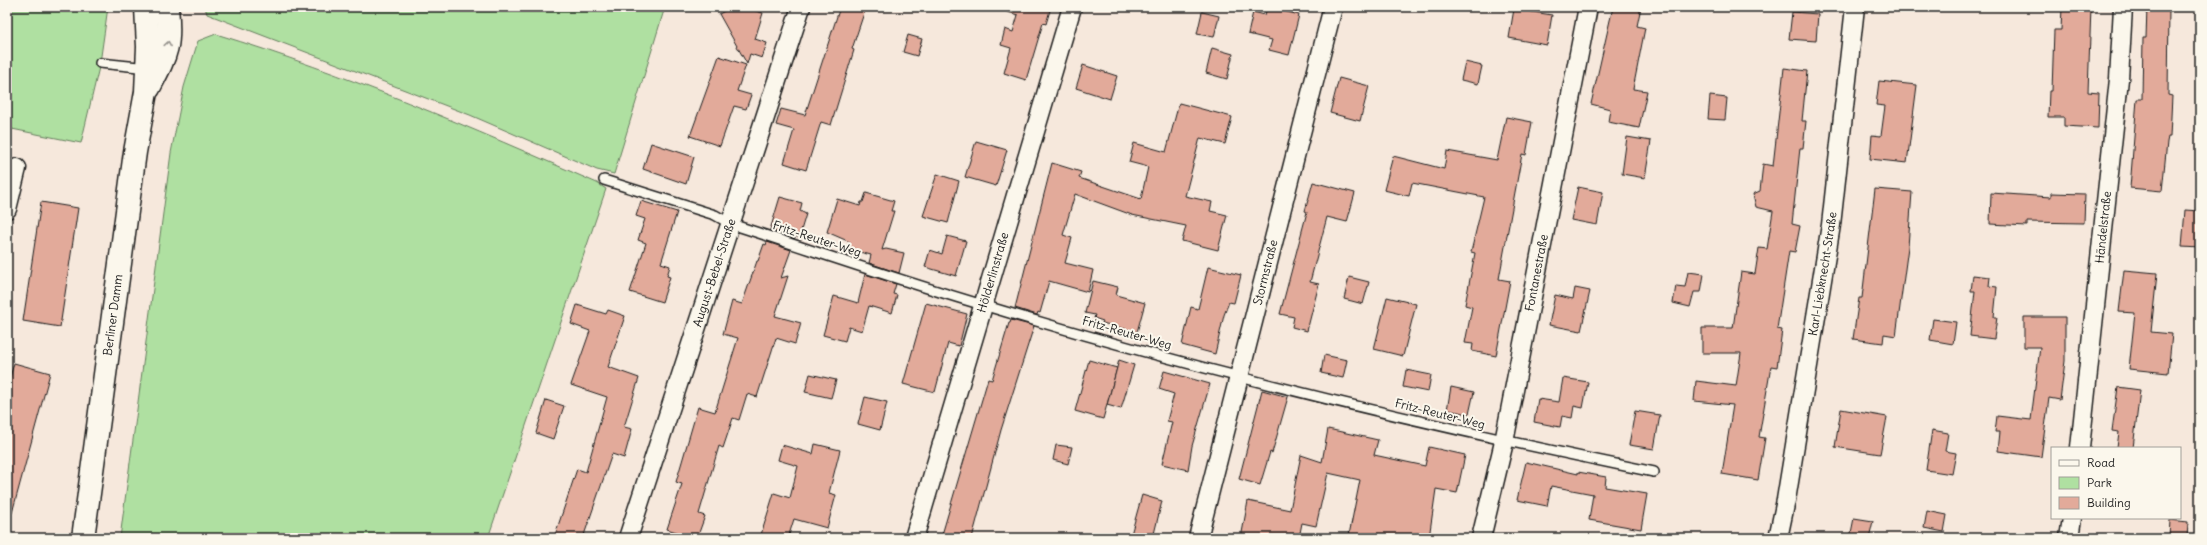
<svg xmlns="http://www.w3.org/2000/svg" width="2207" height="545" viewBox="0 0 2207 545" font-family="Delius,sans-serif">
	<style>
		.green { fill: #afe0a1; stroke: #667e5e }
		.building { fill: #e2aa9a; stroke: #1c1c1c }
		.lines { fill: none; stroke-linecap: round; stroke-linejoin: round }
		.lane-casing { stroke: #1c1c1c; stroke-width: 12 }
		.street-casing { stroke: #1c1c1c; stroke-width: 21 }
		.secondary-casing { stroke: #1c1c1c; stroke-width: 25 }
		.lane { stroke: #fbf7ec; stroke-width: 9 }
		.street { stroke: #fbf7ec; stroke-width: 18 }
		.secondary { stroke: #fbf7ec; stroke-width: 22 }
		.oneway { stroke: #97948e }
		.labels { text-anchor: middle; stroke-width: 4; stroke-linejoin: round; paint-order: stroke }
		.street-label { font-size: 12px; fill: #1c1c1c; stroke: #fbf7ec }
	</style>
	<rect width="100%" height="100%" fill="#f6e8dc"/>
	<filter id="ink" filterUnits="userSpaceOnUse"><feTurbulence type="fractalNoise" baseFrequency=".025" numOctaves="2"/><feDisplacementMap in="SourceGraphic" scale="8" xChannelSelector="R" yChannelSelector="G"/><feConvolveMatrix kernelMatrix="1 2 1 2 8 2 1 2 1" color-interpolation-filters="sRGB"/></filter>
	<g filter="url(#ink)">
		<!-- green -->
		<g class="green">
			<path d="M7 7H108L100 63 81 143 7 128Z"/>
			<path d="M205 7H665L614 174 597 170 470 115 207 14Z"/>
			<path d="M216 34C347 74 472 128 597 183L606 189 488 538H120L171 153 184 87 198 41Z"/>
		</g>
		<!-- building -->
		<g class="building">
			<path d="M732 7H743L763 13 755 39 767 43 762 58 750 54 747 64 719 14Z"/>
			<path d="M840 7H866L852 49 854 50 831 125 821 122 806 170 784 163 794 130 776 125 781 109 805 115Z"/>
			<path d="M1004 7H1051L1046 24 1043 23 1026 80 1004 73 1011 48 1001 45 1005 29 1013 32 1018 15 1004 11Z"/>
			<path d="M1267 7 1299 15 1289 55 1269 50 1272 40 1248 34 1253 12 1265 15Z"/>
			<path d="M1613 7H1641L1637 26 1645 28 1633 89 1647 91 1639 128 1608 122 1610 109 1591 104Z"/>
			<path d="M2062 7H2091L2088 92 2099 93 2098 128 2064 126V117H2048L2049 91H2052L2054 30H2061Z"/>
			<path d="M2147 7H2169L2168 95 2172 96 2170 137H2168L2167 142 2162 191 2130 188 2137 99H2142L2143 38H2146Z"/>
			<path d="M1514 9 1552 15 1547 45 1509 38Z"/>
			<path d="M1202 12 1219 16 1214 37 1197 34Z"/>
			<path d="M1792 12 1818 14 1816 41 1789 39Z"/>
			<path d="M908 35 922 39 917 56 903 52Z"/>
			<path d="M1212 48 1233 54 1227 79 1206 73Z"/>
			<path d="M719 56 746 65 737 91 751 95 746 109 734 106 720 146 690 136Z"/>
			<path d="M1465 62 1482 66 1478 84 1461 80Z"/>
			<path d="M1083 65 1117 76 1110 99 1076 88Z"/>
			<path d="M1784 68 1807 71 1802 121H1806L1803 148H1800L1792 224 1800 226 1795 252 1789 251 1777 329 1782 330 1777 367 1771 366 1759 437 1765 438 1758 480 1722 474 1733 405 1694 401 1696 381 1736 386 1741 353H1702V328H1733L1741 272 1755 274 1759 248 1767 249 1773 211 1756 207 1753 194 1760 191 1763 164 1773 166Z"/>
			<path d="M1339 78 1369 86 1360 121 1330 113Z"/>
			<path d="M1879 81 1917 85 1907 163 1870 159 1872 135 1881 136 1885 106 1876 105Z"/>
			<path d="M1710 96 1727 98 1725 120 1708 119Z"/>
			<path d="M1179 103 1232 117 1225 144 1200 138 1185 196 1212 202 1210 211 1227 215 1218 250 1182 241 1186 226 1132 215 1075 194 1063 235 1072 238 1065 263 1093 270 1088 292 1049 281 1040 313 1038 312 1037 315 1015 308 1052 163 1081 172 1079 178 1141 199 1148 167 1129 162 1134 143 1166 152Z"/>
			<path d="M1506 117 1532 122 1526 155 1522 154 1499 279 1510 281 1496 356 1472 351 1473 344 1465 343 1472 307 1465 305 1475 253 1471 252 1484 197 1412 183 1409 196 1384 190 1393 156 1444 169 1447 151 1497 160Z"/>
			<path d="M1627 137 1651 141 1645 178 1622 174Z"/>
			<path d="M976 141 1007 150 996 186 965 177Z"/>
			<path d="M651 143 694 157 686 184 643 169Z"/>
			<path d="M937 174 959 181 948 223 923 216Z"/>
			<path d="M1313 182 1355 193 1347 222 1327 217 1310 282 1319 284 1307 331 1292 327 1294 317 1280 314 1307 212 1305 211Z"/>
			<path d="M1578 187 1603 192 1597 225 1571 220Z"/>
			<path d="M1875 189 1912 192 1908 247 1896 336 1884 334 1883 343 1853 339 1859 298H1862Z"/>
			<path d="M866 193 894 201 891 211H894L882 250 886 249 904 253 899 273 869 263 871 255 848 249 850 242 827 232 837 199 860 206 861 202H863Z"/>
			<path d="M1991 193 2051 197V193L2085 194 2084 223 2027 222V226L1990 224Z"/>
			<path d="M780 197 802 203 800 211 806 214 799 237 795 236V238L770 230Z"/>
			<path d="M641 201 677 212 661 263 670 266 667 276 670 277 662 302 630 292 646 243 638 240 645 219 636 216Z"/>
			<path d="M41 202 78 208 60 327 23 321Z"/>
			<path d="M2185 210 2200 211V248L2182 247Z"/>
			<path d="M947 236 966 241 956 276 925 267 930 250 942 254Z"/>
			<path d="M767 242 791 250 781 278 788 276 775 316 801 323 795 344 776 338 757 397 747 394 739 420 733 418 723 448 719 446 699 514 705 516 697 538H695L667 529 682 484 676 482 698 407 715 412 738 338 723 334 732 301 742 304 757 261H758L764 244 766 245Z"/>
			<path d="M1208 267 1241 275 1234 303 1229 302 1224 315 1215 354 1182 345 1191 307 1198 309Z"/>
			<path d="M2124 270 2157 273 2151 332 2172 334 2168 373 2129 369 2135 313 2119 312Z"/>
			<path d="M1688 272 1704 274 1701 292H1694L1690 307 1673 303 1676 286 1685 287Z"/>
			<path d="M865 274 896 284 893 294 897 295 892 313 869 306 862 331 849 327 845 341 823 335 834 296 858 303Z"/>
			<path d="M1973 275 1990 277 1989 286 1997 287 1994 317H1997L1994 339 1970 336 1975 291H1971Z"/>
			<path d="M1349 277 1369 282 1363 304 1344 299Z"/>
			<path d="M1093 281 1118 287 1116 295 1145 303 1137 332 1102 323 1103 321 1094 318 1095 315 1085 313Z"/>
			<path d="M1575 288 1590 291 1581 331 1549 325 1555 295 1573 299Z"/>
			<path d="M1387 297 1416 304 1403 356 1374 349Z"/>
			<path d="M926 303 967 314 959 346 948 343 935 392 903 384Z"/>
			<path d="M577 305 606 314 608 310 625 316 608 367 639 378 624 427 632 429 624 458 612 454 583 538H554L577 469 586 472 607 397 571 385 590 331 571 324Z"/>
			<path d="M2024 317H2065V361L2060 400 2049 398 2041 457 1998 451 2000 432H1995L1997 416 2031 420 2040 347H2024Z"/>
			<path d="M1933 319 1956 322 1953 344 1930 340Z"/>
			<path d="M1011 320 1034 326 1001 430 972 538H941L988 379 992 380 1009 323H1010Z"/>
			<path d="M1324 355 1347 360 1343 378 1321 373Z"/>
			<path d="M1089 360 1117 368 1103 419 1075 411Z"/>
			<path d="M1119 360 1134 365 1121 409 1107 405Z"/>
			<path d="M14 363 50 373 12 513 7 512V388Z"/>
			<path d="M1406 370 1431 375 1428 392 1403 387Z"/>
			<path d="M1164 371 1210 384 1192 446 1188 470 1162 464 1172 422 1167 421 1174 394 1159 389Z"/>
			<path d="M810 374 836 380 831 398 805 392Z"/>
			<path d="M1563 378 1588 382 1583 408 1574 406 1572 418 1562 416 1560 427 1534 422 1538 399 1559 402Z"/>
			<path d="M1451 387 1474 392 1469 414 1447 410Z"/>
			<path d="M2118 387 2140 390 2133 448H2117L2119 432 2112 431Z"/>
			<path d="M1262 390 1288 397 1272 453 1270 452 1260 485 1239 479Z"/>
			<path d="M865 397 887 402 880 430 858 424Z"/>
			<path d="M546 400 564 406 553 439 536 433Z"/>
			<path d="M1841 409 1887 417 1880 454 1835 447Z"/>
			<path d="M1635 411 1660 415 1654 449 1629 445Z"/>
			<path d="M1328 429 1378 440 1374 455 1425 466 1429 447 1465 455 1457 493 1436 489 1429 538H1351L1352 536 1349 535 1360 480 1328 473 1316 526 1302 523 1299 538H1241L1248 501 1290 510 1301 455 1322 462Z"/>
			<path d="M1932 430 1948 433 1945 451 1956 453 1952 474 1926 470Z"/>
			<path d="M815 444 840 450 829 493 836 495 827 528 794 519 788 538H760L774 493 790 498 798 466 778 460 782 445 813 454Z"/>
			<path d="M1056 445 1072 447 1068 464 1053 460Z"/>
			<path d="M1526 462 1578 474V472L1606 477 1605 487 1647 494 1641 529 1589 520 1593 494 1551 486 1547 506 1517 500Z"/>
			<path d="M1142 495 1162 501 1153 538H1130Z"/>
			<path d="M1927 511 1947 515 1944 532 1924 528Z"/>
			<path d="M1854 518 1873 521 1869 538H1850Z"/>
			<path d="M2170 520 2188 522 2187 538H2169Z"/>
		</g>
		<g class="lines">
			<!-- lane casing -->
			<g class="lane-casing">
				<g id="lane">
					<path d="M100 63 148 68"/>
					<path d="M604 180 715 215 731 224C815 251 898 280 983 305 1203 372 1428 426 1654 472"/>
				</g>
			</g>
			<!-- street casing -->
			<g class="street-casing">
				<g id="street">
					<path d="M7 209 17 168"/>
					<path id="s1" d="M2080 448 2119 79 2123 7"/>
					<path id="s2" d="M628 538 801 7"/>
					<path id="s3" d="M914 538 1072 7"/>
					<path id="s4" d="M1198 538 1333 7"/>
					<path id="s5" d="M1481 538 1504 442 1588 7"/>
					<path id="s6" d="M1778 538 1786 500 1831 225 1855 7"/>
					<path d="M2069 538 2072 518"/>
				</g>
			</g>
			<!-- secondary casing -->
			<g class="secondary-casing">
				<g id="secondary">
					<path d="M149 88C167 53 171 47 167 7"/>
					<path id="s7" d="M83 538 135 152 146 92 148 47 146 7"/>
				</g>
			</g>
			<!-- lane -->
			<use href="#lane" class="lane"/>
			<!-- street -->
			<use href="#street" class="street"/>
			<!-- secondary -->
			<use href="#secondary" class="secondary"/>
		</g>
		<!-- one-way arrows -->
		<defs><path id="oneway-chevron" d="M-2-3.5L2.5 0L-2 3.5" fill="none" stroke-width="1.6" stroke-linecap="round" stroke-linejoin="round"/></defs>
		<use class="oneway" href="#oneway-chevron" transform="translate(168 44) rotate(-81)"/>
	</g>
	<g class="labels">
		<!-- street labels -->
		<g class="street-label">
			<text dy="4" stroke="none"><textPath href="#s1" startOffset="222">Händelstraße</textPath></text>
			<text transform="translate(817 239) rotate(18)" y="4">Fritz-Reuter-Weg</text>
			<text dy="4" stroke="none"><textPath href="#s3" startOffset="277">Hölderlinstraße</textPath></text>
			<text dy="4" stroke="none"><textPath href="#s2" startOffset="279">August-Bebel-Straße</textPath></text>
			<text dy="4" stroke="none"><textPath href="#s4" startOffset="274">Stormstraße</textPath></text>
			<text dy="4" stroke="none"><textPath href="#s5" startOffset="271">Fontanestraße</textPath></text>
			<text dy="4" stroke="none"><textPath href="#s6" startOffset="268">Karl-Liebknecht-Straße</textPath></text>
			<text dy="4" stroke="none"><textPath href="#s7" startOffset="225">Berliner Damm</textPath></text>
			<text transform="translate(1127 333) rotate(16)" y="4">Fritz-Reuter-Weg</text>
			<text transform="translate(1440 414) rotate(14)" y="4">Fritz-Reuter-Weg</text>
		</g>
	</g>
	<!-- margin -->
	<rect width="2207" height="545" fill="none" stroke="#fbf7ec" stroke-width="24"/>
	<rect x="12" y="12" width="2183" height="521" fill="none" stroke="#1c1c1c" stroke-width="1.5" filter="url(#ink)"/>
	<!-- legend -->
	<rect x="2051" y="447" width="130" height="72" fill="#fbf7ec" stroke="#a29f99"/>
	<rect x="2059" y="460" width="20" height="6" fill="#fbf7ec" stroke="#a29f99"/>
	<text x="2087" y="467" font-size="12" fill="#1c1c1c">Road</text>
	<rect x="2059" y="477" width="20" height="12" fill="#afe0a1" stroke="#a29f99"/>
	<text x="2087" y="487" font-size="12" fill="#1c1c1c">Park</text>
	<rect x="2059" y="497" width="20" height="12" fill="#e2aa9a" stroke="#a29f99"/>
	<text x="2087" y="507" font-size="12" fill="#1c1c1c">Building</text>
</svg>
